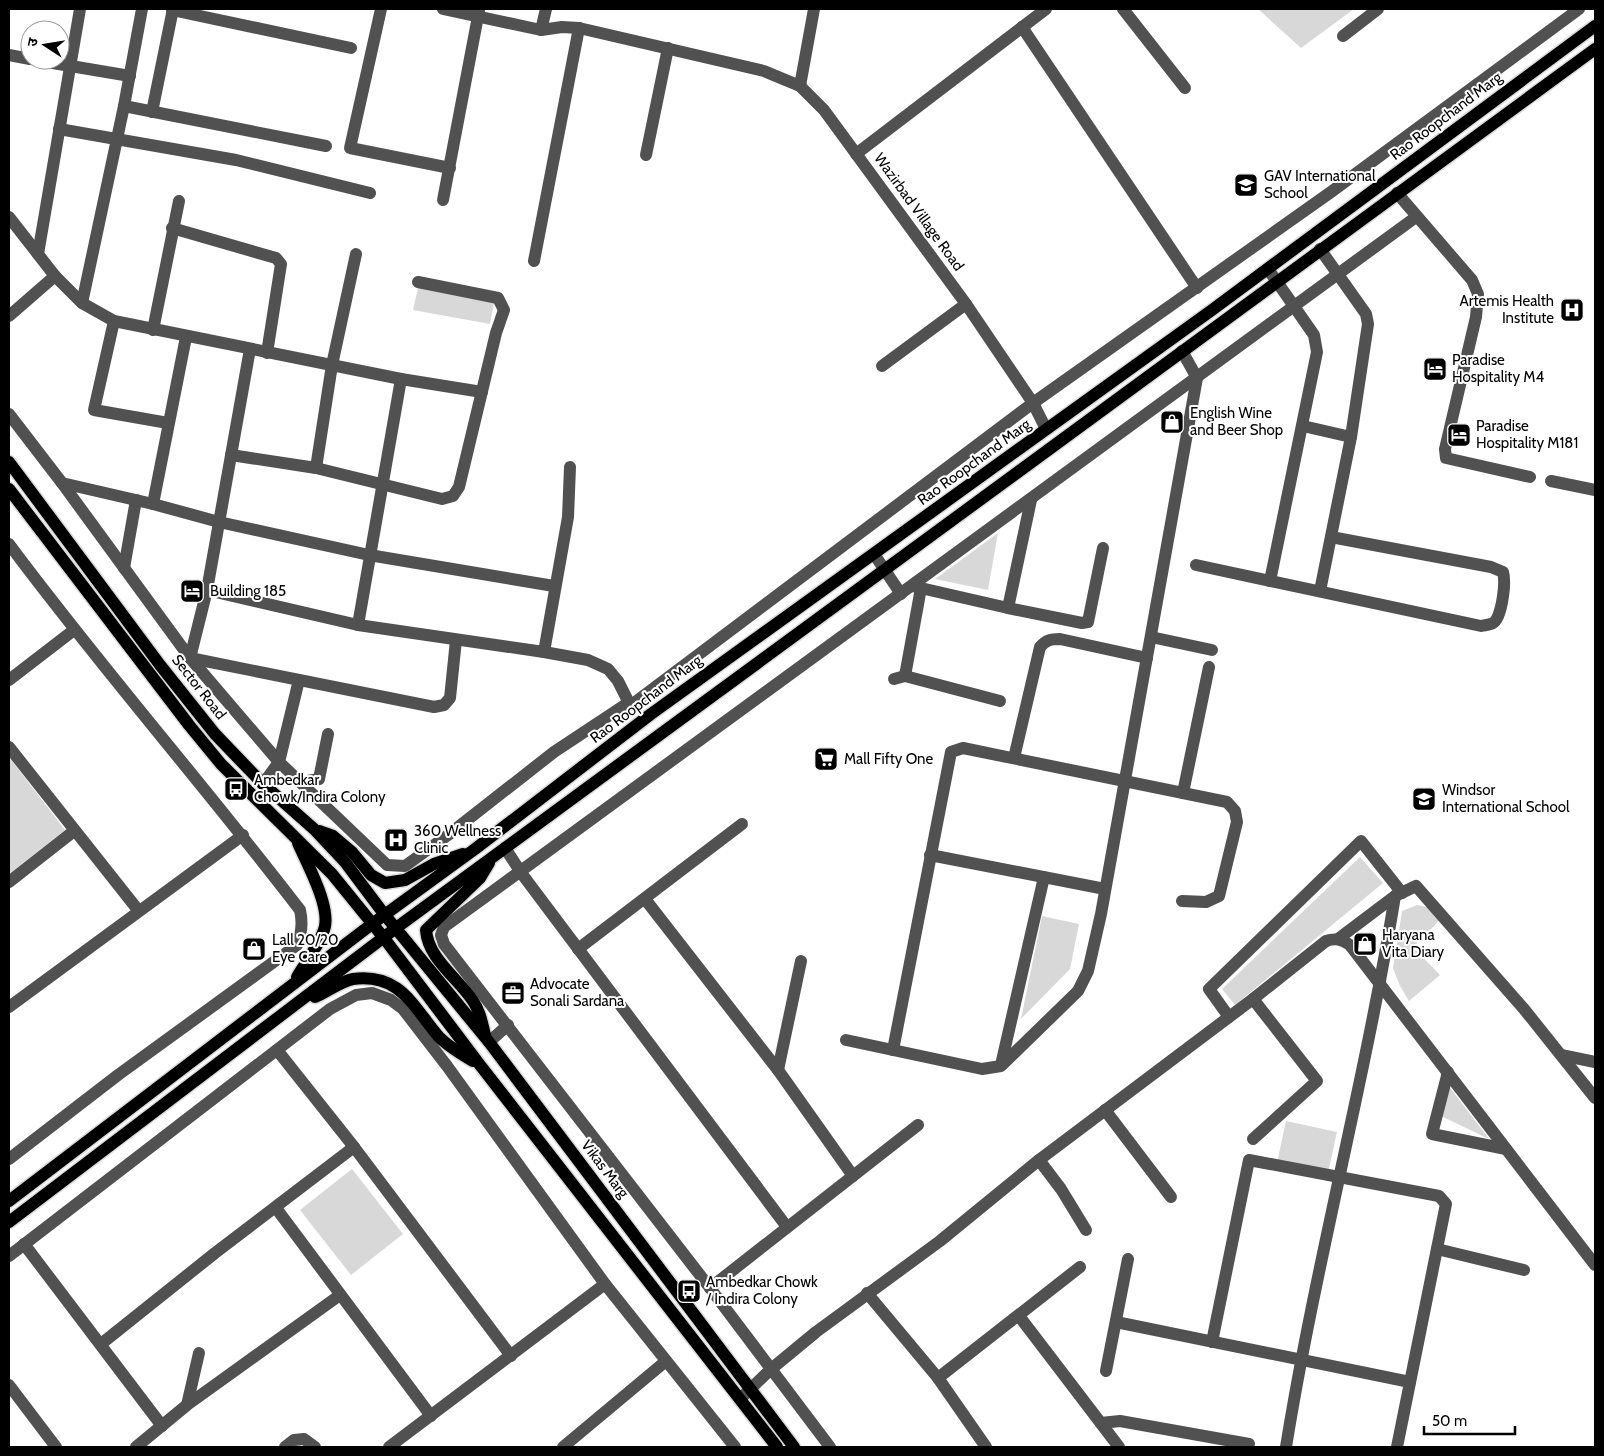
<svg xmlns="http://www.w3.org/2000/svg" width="1604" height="1456" viewBox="0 0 1604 1456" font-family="Cabin,'Noto Sans Devanagari',sans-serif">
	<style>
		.green { fill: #d8d8d8 }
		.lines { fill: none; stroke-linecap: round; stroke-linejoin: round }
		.major-casing { stroke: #dbdbdb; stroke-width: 15 }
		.minor { stroke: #515151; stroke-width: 12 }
		.major { stroke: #000; stroke-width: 12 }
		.labels { text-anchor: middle; stroke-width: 4; stroke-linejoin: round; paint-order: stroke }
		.street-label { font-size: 15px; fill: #000; stroke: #fff }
		.poi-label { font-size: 15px; fill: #000; stroke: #fff; text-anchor: start }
	</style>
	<rect width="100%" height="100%" fill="#fff"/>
	<!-- green -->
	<g class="green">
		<path d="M1258 9H1354L1301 48Z"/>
		<path d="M418 288 494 303 490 324 413 310Z"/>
		<path d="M998 533 988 590 935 579Z"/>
		<path d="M9 757 65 830 9 874Z"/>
		<path d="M1360 857 1383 883 1235 1005 1222 989Z"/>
		<path d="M1417 905 1431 908 1441 919 1413 947 1440 975 1409 1001 1400 986 1393 968 1402 911Z"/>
		<path d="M1042 916 1079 924 1070 969 1021 1019Z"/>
		<path d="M1448 1085 1489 1139 1441 1116Z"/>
		<path d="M1286 1121 1337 1132 1328 1173 1277 1163Z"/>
		<path d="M352 1169 403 1234 351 1275 300 1210Z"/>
	</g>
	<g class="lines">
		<!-- major casing -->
		<g class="major-casing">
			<g id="major">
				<path d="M9 462 160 665 215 734 263 784 314 829 345 862 384 914 489 1042 794 1447"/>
				<path d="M9 489 189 725 221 764 332 874 384 938 480 1065 777 1447"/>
				<path d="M319 831 333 836 352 852 371 875 385 883 405 880 434 864 463 854"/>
				<path d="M297 977C306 962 318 947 324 930 332 908 307 864 298 843"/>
				<path d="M315 997C327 992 341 981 353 979 401 973 413 1007 439 1037 449 1047 461 1054 473 1061"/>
				<path d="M485 1035C482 1023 480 1011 473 1001 458 978 428 959 426 930L480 878 489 863"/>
				<path d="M9 1201 372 924 475 849 651 714 1212 310 1595 26"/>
				<path d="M9 1222 396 928 1595 49"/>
			</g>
		</g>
		<!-- minor -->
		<g class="minor">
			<path d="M381 9 350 148 450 168"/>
			<path d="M443 9 541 30 562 27 579 28 764 71 800 86 824 110 966 304 1033 403 1046 429"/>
			<path d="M1123 9 1185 88"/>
			<path d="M172 10 351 48"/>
			<path d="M1022 27 1197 288"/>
			<path d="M541 30 546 9"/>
			<path d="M1343 36 1378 9"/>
			<path d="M9 55 30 59"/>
			<path d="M35 60 130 76"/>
			<path d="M800 86 814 9"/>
			<path d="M124 106 326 146"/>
			<path d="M152 112 173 9"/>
			<path d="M59 129 236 160 370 193"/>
			<path d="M856 154 1046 9"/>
			<path d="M646 155 668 48"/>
			<path d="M1397 193 1472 280 1478 294 1476 317 1445 449 1446 458 1530 477"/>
			<path d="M443 200 479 11"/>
			<path d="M9 217 55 276 82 303 114 321 401 379 482 392"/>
			<path d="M172 228 276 258 281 264 267 353"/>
			<path d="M38 254 80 9"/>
			<path d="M534 261 579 28"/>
			<path d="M1268 269 1314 335 1317 352 1270 581"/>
			<path d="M82 303 124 106 142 9"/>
			<path d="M9 316 55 276"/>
			<path d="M114 321 94 410 168 423"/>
			<path d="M153 330 179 201"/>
			<path d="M882 366 966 304"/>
			<path d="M9 414 62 483 190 658 279 762 387 865 405 866 448 835 554 752 625 705 634 703 1033 403 1331 192 1579 9"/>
			<path d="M1303 426 1351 437"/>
			<path d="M231 455 316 468 442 499 453 496 459 487 496 333 504 310 498 298 418 282"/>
			<path d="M316 468 332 365 356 254"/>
			<path d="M1551 481 1595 490"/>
			<path d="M62 483 153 504 219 522 369 555 554 586"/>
			<path d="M153 504 186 337"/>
			<path d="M9 544C102 669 205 786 300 910 303 923 302 933 297 945L118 1075 9 1159"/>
			<path d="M874 554 901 594"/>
			<path d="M1196 565 1481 626C1485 625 1490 625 1493 623 1502 618 1506 582 1503 572L1491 567 1331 537"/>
			<path d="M124 568 136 500"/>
			<path d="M912 586 1008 608 1031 500"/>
			<path d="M207 590 358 625 544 652 588 660 608 669 618 681 629 703"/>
			<path d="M1320 591 1351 437 1368 324 1366 314 1320 249"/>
			<path d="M1008 608 1082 623 1088 622 1103 548"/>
			<path d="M358 625 401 379"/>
			<path d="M1151 637 1212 650"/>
			<path d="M544 652 568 517 570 467"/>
			<path d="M190 658 434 707 444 705 450 698 456 640"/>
			<path d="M190 658 207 590 250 349"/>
			<path d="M905 676 921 588"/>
			<path d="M894 679 905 676 1000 701"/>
			<path d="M9 680 74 630"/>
			<path d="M9 747 138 910"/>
			<path d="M1014 758 1040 647C1046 640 1051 639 1060 639L1147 658"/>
			<path d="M302 782 319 779 328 734"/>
			<path d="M263 784 279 762 299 680"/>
			<path d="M1183 793 1209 667"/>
			<path d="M505 848 522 874 787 1227"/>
			<path d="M930 855 1105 889"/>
			<path d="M9 882 74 831"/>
			<path d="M645 899 778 1070 853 1176"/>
			<path d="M1338 939 1395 896 1416 886 1524 1009 1595 1098"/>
			<path d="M578 949 742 824"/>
			<path d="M1253 999 1317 1081 1253 1139"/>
			<path d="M9 1007 243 835"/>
			<path d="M1229 1017 1209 989 1361 841 1402 893"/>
			<path d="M846 1040 982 1069 1001 1066 1078 991 1088 971 1101 914 1197 378 1182 351"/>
			<path d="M489 1042 508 1025"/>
			<path d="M277 1050 354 1147 511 1356"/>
			<path d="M893 1050 951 752 963 748 1227 802 1235 811 1237 822 1219 896 1206 902 1182 901"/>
			<path d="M1561 1055 1595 1062"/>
			<path d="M1001 1065 1044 877"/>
			<path d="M778 1070 801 961"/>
			<path d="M1448 1072 1432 1134 1506 1149"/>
			<path d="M1105 1110 1171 1197"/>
			<path d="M1039 1160 1061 1189 1086 1230"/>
			<path d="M276 1208 431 1416"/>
			<path d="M24 1244 162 1426"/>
			<path d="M1437 1249 1524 1270"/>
			<path d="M9 1256 330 1009 356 995 372 993 391 1000 403 1009 447 1066 605 1284 735 1447"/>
			<path d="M710 1288 918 1125"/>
			<path d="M867 1293 938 1378 986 1447"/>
			<path d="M1019 1316 1119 1447"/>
			<path d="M1116 1322 1410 1382"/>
			<path d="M1212 1342 1249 1160 1439 1196 1446 1204 1397 1447"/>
			<path d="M101 1344 215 1253 354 1147"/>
			<path d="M1106 1371 1128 1259"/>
			<path d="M938 1378 1080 1267"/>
			<path d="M9 1385 56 1447"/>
			<path d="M742 1397 770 1370 816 1332 940 1241 1039 1160 1253 999 1326 941C1335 938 1342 939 1350 945L1595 1265"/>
			<path d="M187 1405 199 1353"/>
			<path d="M1101 1423 1120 1421 1249 1444"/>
			<path d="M136 1447 187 1405 340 1295"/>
			<path d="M285 1447 294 1440 304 1439 315 1447"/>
			<path d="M389 1447 605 1284"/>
			<path d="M563 1447 666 1361"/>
			<path d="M830 1447 710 1288 444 944 441 935 444 927 1416 217"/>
			<path d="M1286 1447C1316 1262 1365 1081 1395 896"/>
		</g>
		<!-- major -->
		<use href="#major" class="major"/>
	</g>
	<!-- icons -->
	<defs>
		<g id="school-square" transform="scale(1.25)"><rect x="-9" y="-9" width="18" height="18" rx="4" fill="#000" stroke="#fff"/><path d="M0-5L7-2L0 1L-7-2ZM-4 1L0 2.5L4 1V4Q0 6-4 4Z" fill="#fff"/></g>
		<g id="hospital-square" transform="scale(1.25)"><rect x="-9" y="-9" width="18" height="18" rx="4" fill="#000" stroke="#fff"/><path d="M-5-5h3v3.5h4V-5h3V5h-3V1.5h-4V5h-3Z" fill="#fff"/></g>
		<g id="hotel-square" transform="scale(1.25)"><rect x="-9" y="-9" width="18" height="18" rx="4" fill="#000" stroke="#fff"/><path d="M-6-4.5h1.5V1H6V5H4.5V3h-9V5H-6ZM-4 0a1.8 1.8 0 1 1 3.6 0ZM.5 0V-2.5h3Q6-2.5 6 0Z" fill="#fff"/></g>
		<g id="shop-square" transform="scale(1.25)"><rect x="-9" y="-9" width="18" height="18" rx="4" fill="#000" stroke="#fff"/><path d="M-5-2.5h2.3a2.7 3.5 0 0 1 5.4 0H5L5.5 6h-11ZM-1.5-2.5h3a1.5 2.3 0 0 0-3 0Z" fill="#fff"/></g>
		<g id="supermarket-square" transform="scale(1.25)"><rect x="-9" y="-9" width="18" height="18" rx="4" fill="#000" stroke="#fff"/><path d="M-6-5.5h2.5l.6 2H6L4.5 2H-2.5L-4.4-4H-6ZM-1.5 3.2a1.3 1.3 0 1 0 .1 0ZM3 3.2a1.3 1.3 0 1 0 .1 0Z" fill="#fff"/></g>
		<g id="bus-square" transform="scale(1.25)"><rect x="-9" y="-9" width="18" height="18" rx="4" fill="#000" stroke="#fff"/><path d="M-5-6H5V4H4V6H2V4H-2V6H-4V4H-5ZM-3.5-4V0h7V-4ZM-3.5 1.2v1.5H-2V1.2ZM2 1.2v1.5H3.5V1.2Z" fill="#fff"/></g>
		<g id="office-square" transform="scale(1.25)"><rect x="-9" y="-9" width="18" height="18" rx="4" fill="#000" stroke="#fff"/><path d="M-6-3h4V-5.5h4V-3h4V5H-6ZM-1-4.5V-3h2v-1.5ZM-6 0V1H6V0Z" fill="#fff"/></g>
	</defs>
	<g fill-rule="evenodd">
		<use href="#school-square" x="1246" y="185"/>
		<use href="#hospital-square" x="1572" y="310"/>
		<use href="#hotel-square" x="1435" y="369"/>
		<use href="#shop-square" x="1172" y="422"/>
		<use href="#hotel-square" x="1459" y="435"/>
		<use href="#hotel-square" x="192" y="591"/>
		<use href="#supermarket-square" x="826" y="759"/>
		<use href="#bus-square" x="236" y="789"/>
		<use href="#school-square" x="1424" y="799"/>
		<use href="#hospital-square" x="396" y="840"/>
		<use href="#shop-square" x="1365" y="944"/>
		<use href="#shop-square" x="254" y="949"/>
		<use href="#office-square" x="513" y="993"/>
		<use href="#bus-square" x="689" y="1291"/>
	</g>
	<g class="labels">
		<!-- street labels -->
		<g class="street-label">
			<text transform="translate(1446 116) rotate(-37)" y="5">Rao Roopchand Marg</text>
			<text transform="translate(919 212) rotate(54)" y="5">Wazirbad Village Road</text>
			<text transform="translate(974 462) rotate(-36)" y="5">Rao Roopchand Marg</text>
			<text transform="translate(199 687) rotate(52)" y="5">Sector Road</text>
			<text transform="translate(646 699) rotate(-37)" y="5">Rao Roopchand Marg</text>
			<text transform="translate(605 1169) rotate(53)" y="5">Vikas Marg</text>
		</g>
		<!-- poi labels -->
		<g class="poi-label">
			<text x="1264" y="181">GAV International<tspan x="1264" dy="17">School</tspan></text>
			<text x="1554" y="306" text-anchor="end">Artemis Health<tspan x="1554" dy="17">Institute</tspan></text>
			<text x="1452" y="365">Paradise<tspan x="1452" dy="17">Hospitality M4</tspan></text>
			<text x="1190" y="418">English Wine<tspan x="1190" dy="17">and Beer Shop</tspan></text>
			<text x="1476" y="431">Paradise<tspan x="1476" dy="17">Hospitality M181</tspan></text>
			<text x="210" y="596">Building 185</text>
			<text x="844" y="764">Mall Fifty One</text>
			<text x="254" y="785">Ambedkar<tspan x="254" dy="17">Chowk/Indira Colony</tspan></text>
			<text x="1442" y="795">Windsor<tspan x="1442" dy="17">International School</tspan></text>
			<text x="414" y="836">360 Wellness<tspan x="414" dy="17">Clinic</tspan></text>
			<text x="1382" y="940">Haryana<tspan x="1382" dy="17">Vita Diary</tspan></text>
			<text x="272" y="945">Lall 20/20<tspan x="272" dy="17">Eye Care</tspan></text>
			<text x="530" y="989">Advocate<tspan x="530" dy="17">Sonali Sardana</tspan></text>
			<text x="706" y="1287">Ambedkar Chowk<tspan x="706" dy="17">/ Indira Colony</tspan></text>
		</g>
	</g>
	<!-- border -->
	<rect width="1604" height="1456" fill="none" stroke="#000000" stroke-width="20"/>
	<!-- north arrow -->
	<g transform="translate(45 45) rotate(282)"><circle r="24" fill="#ffffff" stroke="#999999"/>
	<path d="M0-4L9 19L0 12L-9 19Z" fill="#000000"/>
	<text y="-8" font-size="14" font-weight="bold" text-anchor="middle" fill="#000000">उ</text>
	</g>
	<!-- scale -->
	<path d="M1424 1426v8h91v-8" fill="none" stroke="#000000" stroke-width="2.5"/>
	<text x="1432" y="1426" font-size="15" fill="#000000" stroke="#ffffff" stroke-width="4" paint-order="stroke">50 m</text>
</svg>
